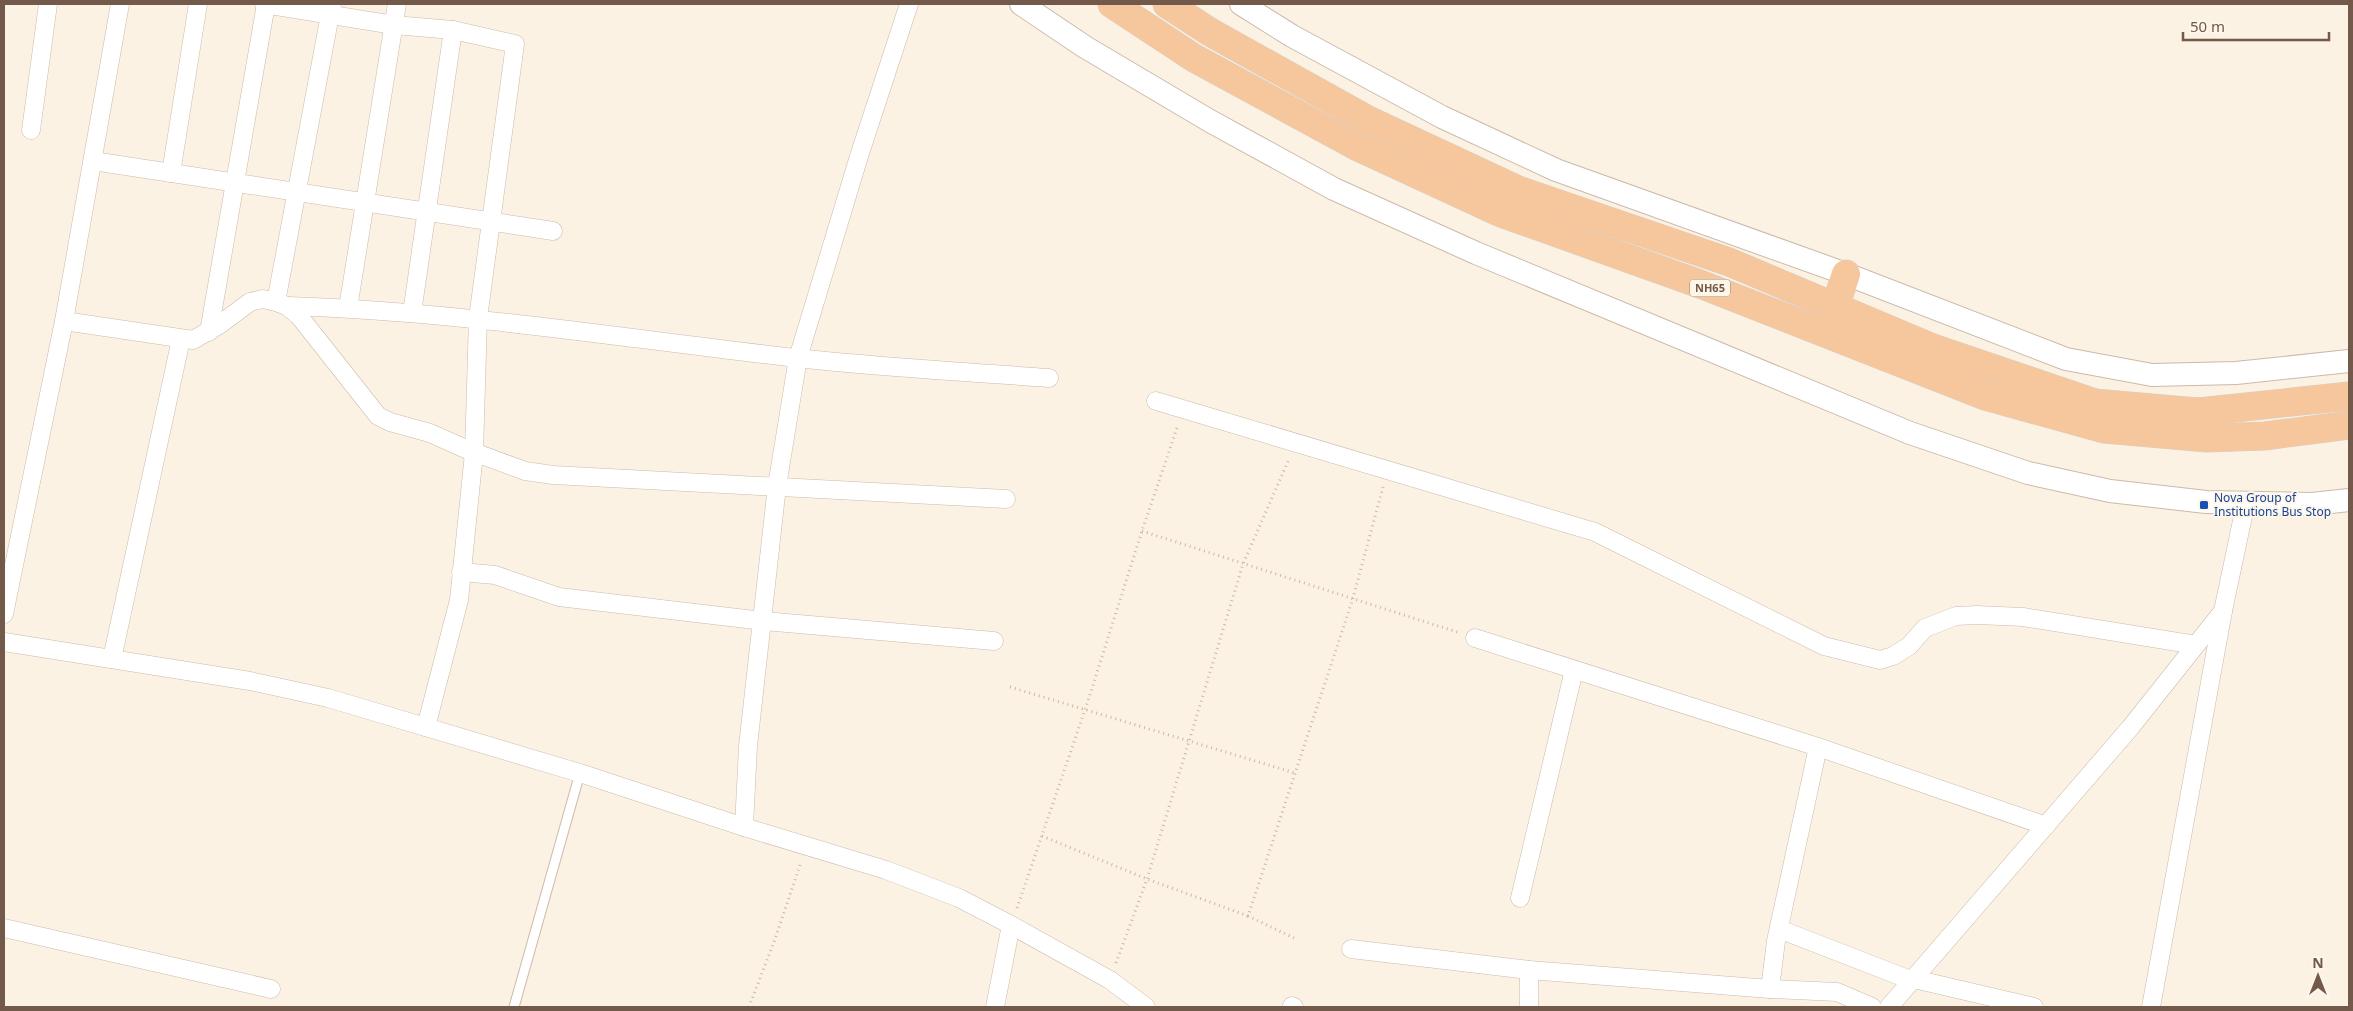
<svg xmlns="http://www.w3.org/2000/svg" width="2353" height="1011" viewBox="0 0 2353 1011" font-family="'Noto Sans',sans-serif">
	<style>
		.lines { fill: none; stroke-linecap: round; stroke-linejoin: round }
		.service-casing { stroke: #ccbaaa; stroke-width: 11 }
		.minor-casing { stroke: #ccbaaa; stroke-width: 19 }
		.tertiary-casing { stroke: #ccbaaa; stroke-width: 24 }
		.trunk-casing { stroke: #d8d1cc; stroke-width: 29 }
		.path { stroke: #d4b59f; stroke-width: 3; stroke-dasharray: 1 4; stroke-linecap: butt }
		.service { stroke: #fff; stroke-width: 9 }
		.minor { stroke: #fff; stroke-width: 18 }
		.tertiary { stroke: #fff; stroke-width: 22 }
		.trunk { stroke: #f6c69c; stroke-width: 28 }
		.transit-dot { fill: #1a4fb4; stroke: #fef6e9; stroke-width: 2 }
		.labels { text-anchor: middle; stroke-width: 4; stroke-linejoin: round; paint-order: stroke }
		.shield { fill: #fef6e9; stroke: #9c887a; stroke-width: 1 }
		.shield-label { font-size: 11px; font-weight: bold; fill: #72594a }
		.transit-label { font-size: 12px; fill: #164399; stroke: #fef6e9; text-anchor: start }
	</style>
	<rect width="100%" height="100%" fill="#fbf2e3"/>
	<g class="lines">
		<!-- service casing -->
		<g class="service-casing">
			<path id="service" d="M514 1007 580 773"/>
		</g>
		<!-- minor casing -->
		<g class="minor-casing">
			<g id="minor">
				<path d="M264 4 394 25 453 30 515 44 478 318 474 453 459 600 426 727"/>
				<path d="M31 130 48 4"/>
				<path d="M93 161 553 231"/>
				<path d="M171 173 198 4"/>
				<path d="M276 302 332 4"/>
				<path d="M287 306C458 311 627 339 796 358 880 367 965 372 1049 378"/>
				<path d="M348 308 397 4"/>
				<path d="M412 313 453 30"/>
				<path d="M64 321 193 340 219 325 250 302 263 299 276 302 287 306 299 316 378 416 390 422 430 433 468 450 525 471 553 475 1006 499"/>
				<path d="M209 332 266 4"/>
				<path d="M1156 401 1595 532 1824 646 1880 660 1893 656 1909 646 1925 628 1956 616 1977 615 2023 617 2196 645"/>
				<path d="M461 572 495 575 559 597 764 621 994 641"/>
				<path d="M4 614 64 321 120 4"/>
				<path d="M1475 638 1818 747 2046 826"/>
				<path d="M4 642 250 681 328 698 580 773 744 827 886 870 959 898 1011 925 1110 980 1146 1007"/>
				<path d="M112 659 181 339"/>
				<path d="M744 827 748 746 777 486 798 358 860 153 909 4"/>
				<path d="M1520 898 1574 670"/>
				<path d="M4 928 271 989"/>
				<path d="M1779 929 1913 981"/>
				<path d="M1351 949 1529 970 1770 989 1837 992 1872 1007"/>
				<path d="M1529 970V1007"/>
				<path d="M1914 979 2034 1007"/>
				<path d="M1770 989 1776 941 1818 747"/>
				<path d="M1292 1006 1294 1007"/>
				<path d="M995 1007 1011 925"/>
				<path d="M1889 1007 2130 728 2223 611"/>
				<path d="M2151 1007 2223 611 2246 502"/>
			</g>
		</g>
		<!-- tertiary casing -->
		<g class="tertiary-casing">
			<g id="tertiary">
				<path d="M1021 4 1085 47 1210 121 1334 189 1476 253 1910 433 2028 473 2110 491 2206 502 2312 504 2349 500"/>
				<path d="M1241 4 1292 36 1442 117 1556 170 1846 274 2066 359 2152 375 2236 373 2349 361"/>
			</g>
		</g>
		<!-- trunk casing -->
		<g class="trunk-casing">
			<g id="trunk">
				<path d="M1112 4 1194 58 1356 146 1501 213 1700 284 1985 396 2104 429 2207 438 2265 436 2349 425"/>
				<path d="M1167 4 1210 32 1368 120 1518 190 1729 262 1933 348 2095 403 2198 412 2349 396"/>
				<path d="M1835 307 1846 274"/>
			</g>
		</g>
		<!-- path -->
		<g class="path">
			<path d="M1142 531 1460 633"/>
			<path d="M1010 687 1295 773"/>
			<path d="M1042 836 1147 879 1248 916"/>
			<path d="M1017 908 1085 710 1142 531 1178 425"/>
			<path d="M1294 938 1248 916 1353 598 1383 487"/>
			<path d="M1116 963 1147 879 1243 564 1289 459"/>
			<path d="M749 1007 774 942 801 862"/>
		</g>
		<!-- service -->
		<use href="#service" class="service"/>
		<!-- minor -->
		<use href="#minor" class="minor"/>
		<!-- tertiary -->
		<use href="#tertiary" class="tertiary"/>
		<!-- trunk -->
		<use href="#trunk" class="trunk"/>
	</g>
	<!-- markers -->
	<rect class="transit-dot" x="2199" y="500" width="10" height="10" rx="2.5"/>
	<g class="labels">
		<!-- shield labels -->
		<rect class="shield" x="1690" y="279.5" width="40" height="17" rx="4"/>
		<g class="shield-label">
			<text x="1710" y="292">NH65</text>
		</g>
		<!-- transit labels -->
		<g class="transit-label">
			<text x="2214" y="502">Nova Group of<tspan x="2214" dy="14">Institutions Bus Stop</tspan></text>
		</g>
	</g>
	<!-- border -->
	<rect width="2353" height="1011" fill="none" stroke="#72594a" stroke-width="10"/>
	<!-- north arrow -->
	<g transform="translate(2318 976)" stroke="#fef6e9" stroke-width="4" paint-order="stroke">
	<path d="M0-4L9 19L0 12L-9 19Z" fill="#72594a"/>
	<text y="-8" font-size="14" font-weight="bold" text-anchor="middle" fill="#72594a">N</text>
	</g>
	<!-- scale -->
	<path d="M2183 32v8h146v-8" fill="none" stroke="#72594a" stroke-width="2.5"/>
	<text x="2190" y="32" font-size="15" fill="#72594a" stroke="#fef6e9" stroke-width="4" paint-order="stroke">50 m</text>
</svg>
